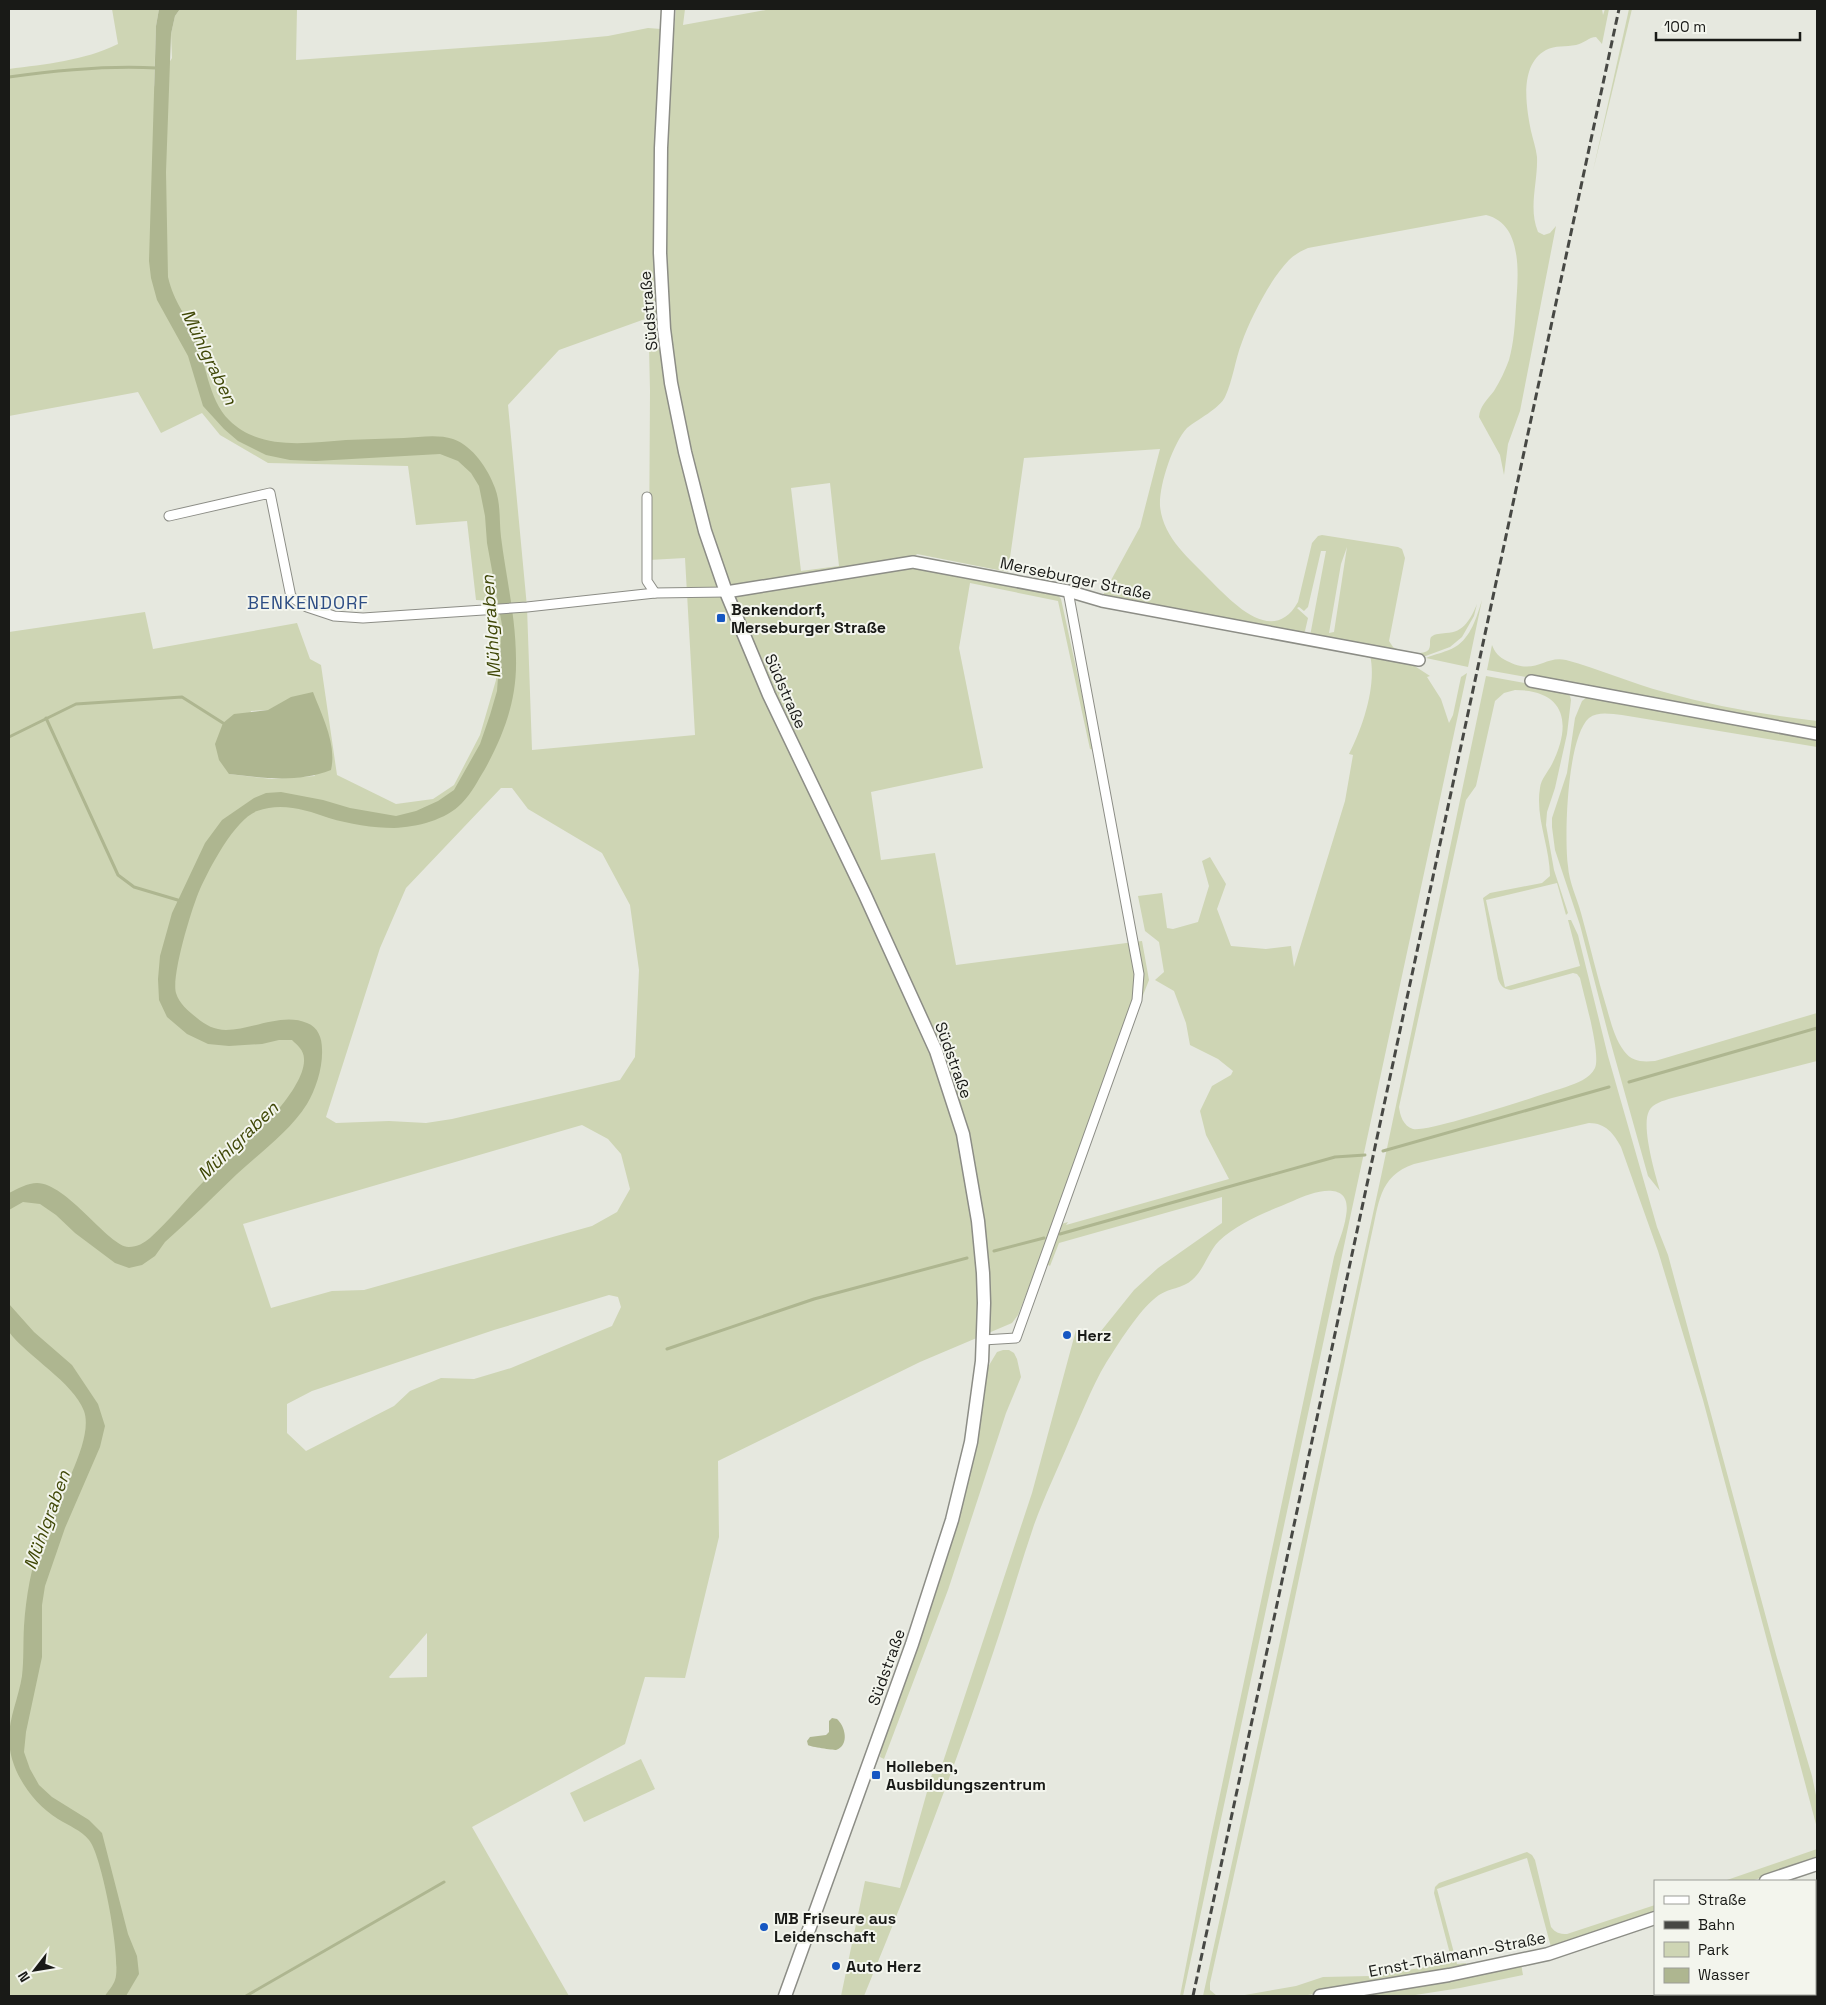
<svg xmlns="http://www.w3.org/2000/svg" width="1826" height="2005" viewBox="0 0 1826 2005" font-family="'Space Grotesk',sans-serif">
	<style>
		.green { fill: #ced5b4; fill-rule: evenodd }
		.water { fill: #aeb690 }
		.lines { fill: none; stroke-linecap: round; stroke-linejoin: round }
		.stream { stroke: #aeb690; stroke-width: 3 }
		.minor-casing { stroke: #8c8d86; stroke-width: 11 }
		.tertiary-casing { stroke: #8c8d86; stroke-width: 14 }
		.secondary-casing { stroke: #8c8d86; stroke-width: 15 }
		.minor { stroke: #fff; stroke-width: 9 }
		.tertiary { stroke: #fff; stroke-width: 11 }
		.secondary { stroke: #fff; stroke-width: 12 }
		.rail { stroke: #474844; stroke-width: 3; stroke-dasharray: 8 4; stroke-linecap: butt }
		.poi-dot { fill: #1657c2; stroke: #f3f5ed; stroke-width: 2 }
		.labels { text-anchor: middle; stroke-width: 4; stroke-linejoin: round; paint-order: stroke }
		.street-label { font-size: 16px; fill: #191a17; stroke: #f3f5ed }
		.poi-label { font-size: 16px; font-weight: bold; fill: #191a17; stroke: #f3f5ed; text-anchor: start }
		.water-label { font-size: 18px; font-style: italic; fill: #3f4706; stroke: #f3f5ed }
		.neighbourhood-label { font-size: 18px; letter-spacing: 1px; fill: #2d4d84; stroke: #f3f5ed }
	</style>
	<rect width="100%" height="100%" fill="#e6e8df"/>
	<!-- green -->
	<g class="green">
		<path d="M112 9H159L156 26 154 87 172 58 171 34 175 16 180 9H297L296 60 545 42 608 36 648 28 674 30 676 9H685L683 25 771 9H1602L1603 15 1605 9H1609L1602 44 1596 37C1589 37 1583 44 1576 45 1566 47 1555 45 1546 50 1519 65 1526 106 1531 131 1533 140 1536 148 1537 157 1538 182 1528 208 1538 232L1544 235 1550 233 1556 226 1520 411 1508 444 1504 475 1500 455 1479 417C1480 406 1487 400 1494 391 1500 381 1505 371 1509 360 1514 342 1515 324 1516 306 1518 277 1524 224 1486 215L1308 248C1301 251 1294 255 1289 260 1271 278 1250 319 1242 342 1235 360 1233 380 1225 397 1220 408 1197 420 1187 428 1173 443 1159 485 1160 506 1163 538 1189 558 1210 580 1232 602 1273 647 1298 602L1312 543 1318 536 1322 535 1398 547 1402 549 1405 558 1389 641 1393 647C1399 651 1425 657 1429 649 1431 645 1429 641 1431 637 1436 633 1440 634 1446 633 1464 633 1471 618 1477 604L1474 616 1462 637 1450 647 1423 657 1310 636 1326 551H1321L1308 607 1304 611 1299 607 1297 608 1308 618 1305 631 1302 634 1102 597 1076 589V587L1103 595 1140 527 1160 449 1024 458 1008 572 917 554 903 569 923 568 1058 595 1061 599 1094 750 1090 749 1058 601 970 583 959 648 983 768 871 792 881 860 935 853 956 965 1142 941 1149 980 1018 1315 1012 1323 920 1362 718 1461 719 1537 685 1678 645 1677 625 1744 472 1827 569 1996H9V632L145 612 153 649 297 623 310 659 321 665 337 775 396 804 433 799 454 785 480 735 496 680 497 622 494 601 476 600 467 521 416 525 408 466 268 463 220 435 202 413 161 433 138 392 9 416V69C46 64 83 61 118 44ZM645 319 649 346 650 391 649 560 685 558 695 735 532 750 527 607 508 405 559 350ZM830 483 839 566 801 571 791 488ZM1347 547 1334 632 1329 633 1341 564ZM268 710 315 776 272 779 229 774 251 711ZM501 788H512L528 809 602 853 630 905 639 970 635 1057 620 1080 452 1119 426 1123 389 1121 336 1123 326 1117 380 948 406 888ZM582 1125 608 1139 621 1154 630 1189 617 1212 592 1226 364 1290 332 1291 271 1308 243 1224ZM609 1295 618 1297 621 1307 612 1326 511 1368 474 1379 441 1378 410 1391 394 1406 306 1451 287 1433V1404L312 1391 494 1330ZM427 1633V1677L390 1678 389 1677Z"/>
		<path d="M1629 9H1632L1593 171Z"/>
		<path d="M1482 600 1468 667 1426 658C1435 654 1447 652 1455 647 1471 638 1477 616 1482 600Z"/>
		<path d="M1492 645C1495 653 1499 657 1507 661 1536 676 1544 655 1566 660 1599 669 1631 683 1664 692 1714 706 1766 715 1817 721V730L1487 670Z"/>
		<path d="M1370 655 1410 663 1430 676 1427 677 1441 699 1449 723 1453 715 1461 677 1467 673 1183 1996H1180L1211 1837 1334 1257C1338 1243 1344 1230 1346 1216 1353 1178 1312 1192 1293 1201 1269 1211 1239 1222 1219 1241 1208 1252 1204 1270 1192 1280 1183 1288 1170 1288 1159 1295 1142 1307 1124 1335 1113 1352 1095 1378 1084 1409 1071 1437 1059 1466 1045 1495 1034 1525 1020 1566 1008 1609 994 1650 955 1767 911 1882 864 1996H841L865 1881 900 1888 932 1774H939L1032 1493 1076 1330 1097 1336 1134 1290 1158 1268 1222 1223V1197L1059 1243 1050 1266 1047 1264 1061 1224 1068 1222 1066 1225 1229 1179 1206 1135 1200 1111 1212 1086 1231 1075 1233 1071 1218 1059 1190 1045 1186 1023 1174 991 1155 980 1164 972 1159 942 1145 931 1138 896 1162 893 1167 928 1173 929 1198 922 1209 886 1202 861 1210 857 1226 884 1217 909 1231 946 1266 949 1291 946 1294 967 1345 801 1353 755 1349 754C1363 727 1377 685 1370 655Z"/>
		<path d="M1486 676 1564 690 1570 696 1571 700 1567 734 1555 788 1547 812 1546 825 1554 870 1568 913 1566 915 1557 883 1486 900 1505 987 1580 966 1568 920H1571L1578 935 1608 1056 1657 1227 1668 1255 1777 1658 1812 1776 1817 1800V1828L1703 1400 1658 1251 1621 1147C1614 1134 1606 1123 1589 1123L1414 1164C1378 1176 1379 1205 1371 1237L1285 1645 1210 1983V1990L1217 1996H1203L1382 1172ZM1515 690C1566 690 1572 724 1552 764 1548 772 1541 779 1540 788 1535 817 1550 847 1550 876L1542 883 1490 893 1483 898 1498 979C1501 986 1503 989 1511 990L1573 973 1577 974 1580 978C1584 996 1601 1053 1595 1068 1590 1079 1576 1083 1566 1087 1543 1094 1427 1133 1413 1129 1403 1126 1400 1115 1399 1107L1466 800 1476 786 1495 701 1504 693Z"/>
		<path d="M1587 697 1817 739V747L1622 715C1611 714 1598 711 1589 718 1567 737 1564 837 1568 866 1569 882 1577 898 1581 913 1590 945 1597 977 1607 1009 1611 1023 1615 1039 1624 1051 1632 1062 1642 1062 1655 1061L1817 1013V1061L1672 1098C1663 1101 1653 1103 1649 1111 1641 1126 1655 1174 1660 1191L1648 1176 1608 1033 1580 925 1555 850 1552 827V818L1567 773 1575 718 1582 701Z"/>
		<path d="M1003 1350H1009L1014 1353 1017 1359 1021 1377 1006 1413 948 1590 884 1759 880 1757 883 1739 946 1561 959 1517 981 1420 988 1367 997 1352Z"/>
		<path d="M641 1759 655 1789 584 1822 570 1793Z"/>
		<path d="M1817 1849V1859L1813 1861 1751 1881H1724Z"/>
		<path d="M1527 1852 1532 1855 1535 1860 1551 1927C1556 1933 1559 1934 1567 1934L1655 1905V1913L1551 1947 1527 1858 1437 1889 1457 1964 1466 1963 1465 1968 1302 1996H1239L1296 1986 1323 1977 1371 1976 1438 1965C1446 1961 1448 1958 1449 1950L1434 1893 1435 1887 1439 1883Z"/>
		<path d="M1521 1964 1523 1975 1460 1988 1409 1996H1350Z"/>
	</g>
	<!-- water -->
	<g class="water">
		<path d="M159 9H180L175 16 171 34 166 172 168 277C174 303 186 314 195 336 206 362 208 399 229 420 260 451 307 443 346 440 366 439 385 439 404 438 420 437 438 434 453 439 473 446 488 469 495 488 501 504 499 520 501 537 506 577 516 618 516 659 517 700 504 734 485 769 478 780 472 793 462 803 446 820 417 827 394 828 373 828 349 824 329 818 306 810 282 802 257 811 235 819 210 867 200 889 192 907 171 976 176 993 179 1003 188 1011 197 1018 205 1025 215 1030 226 1030 251 1030 283 1012 307 1023 318 1027 322 1038 322 1049 323 1067 316 1089 307 1104 290 1131 260 1153 237 1174 213 1197 190 1220 165 1242L155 1256 142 1265 129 1268 115 1263 75 1233 56 1215 40 1204 23 1202 9 1210V1193C17 1189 28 1183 37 1183 67 1183 110 1248 129 1247 137 1247 144 1243 150 1238 169 1221 187 1198 205 1180 230 1155 258 1133 281 1106 290 1095 305 1074 304 1059 304 1050 297 1045 292 1040H279L262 1044 229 1046 208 1044 187 1034 167 1017 159 1000 158 979 160 956 172 913 205 843 222 820 254 798 266 793 281 792 323 800 350 808 396 816 416 811 438 801 454 790 480 744 490 715 497 691 502 625 487 543 485 516 479 486 471 473 458 461 440 454 316 461 290 460 266 455 238 441 224 429 203 406 188 356 157 300 151 278 149 261 156 26Z"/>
		<path d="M313 692C322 716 337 744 331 770 297 783 264 778 229 774L219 760 215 744 223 723 234 714 268 710 291 697Z"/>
		<path d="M9 1304 34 1332 72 1365 98 1404 105 1426 100 1447 65 1528 45 1586 42 1605V1657L26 1732 24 1752 30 1769 39 1785 52 1797 89 1820 102 1833 128 1934 137 1956 139 1974 126 1996H105C108 1991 113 1986 115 1980 122 1962 102 1855 89 1840 81 1830 69 1826 58 1819 32 1803 9 1770 9 1738 9 1718 19 1696 22 1676 24 1659 23 1643 24 1626 26 1597 31 1566 42 1538 53 1506 95 1442 84 1411 73 1382 28 1357 9 1332Z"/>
		<path d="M832 1718 837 1719C845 1726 850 1745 836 1750 833 1750 811 1747 808 1745L807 1741 810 1737 826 1735 829 1732V1721Z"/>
	</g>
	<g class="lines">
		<!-- stream -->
		<g class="stream">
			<path d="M9 77C58 70 108 65 157 68"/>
			<path d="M46 718 118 875 134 887 181 901"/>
			<path d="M9 737 76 704 182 697 223 723"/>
			<path d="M1629 1082 1817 1028"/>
			<path d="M1383 1151 1609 1087"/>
			<path d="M1060 1234 1335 1157 1365 1155"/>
			<path d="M994 1251 1044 1238"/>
			<path d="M667 1349 814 1299 967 1258"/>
			<path d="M246 1996 444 1882"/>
		</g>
		<!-- minor casing -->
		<g class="minor-casing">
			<g id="minor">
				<path d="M647 497V581L655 593"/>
				<path d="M169 516 270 493 291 597 307 607 334 616 363 618 527 607 655 593 726 592"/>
				<path d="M983 1340 1016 1338 1137 1000 1139 974 1068 591"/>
			</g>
		</g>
		<!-- tertiary casing -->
		<g class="tertiary-casing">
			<g id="tertiary">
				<path d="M726 592 913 562 1068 591 1102 601 1419 660"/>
				<path d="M1531 681 1817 734"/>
			</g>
		</g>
		<!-- secondary casing -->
		<g class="secondary-casing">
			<g id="secondary">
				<path d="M668 9 661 148 660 253 664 329 671 383 685 452 705 531 726 592 769 695 865 895 936 1051 963 1134 978 1221 983 1273 984 1303 982 1361 971 1442 952 1520 912 1644 785 1996"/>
				<path d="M1766 1881 1817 1864"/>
				<path d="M1320 1996 1449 1975 1548 1954 1655 1918"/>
			</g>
		</g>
		<!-- minor -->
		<use href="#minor" class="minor"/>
		<!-- tertiary -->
		<use href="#tertiary" class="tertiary"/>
		<!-- secondary -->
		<use href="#secondary" class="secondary"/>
		<!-- rail -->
		<path class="rail" d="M1193 1996 1619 9"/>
	</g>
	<!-- markers -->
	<g class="poi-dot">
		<rect x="716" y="613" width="10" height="10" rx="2.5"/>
		<circle cx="1067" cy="1335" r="5"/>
		<rect x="871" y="1770" width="10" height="10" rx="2.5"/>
		<circle cx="764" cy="1927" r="5"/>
		<circle cx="836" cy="1966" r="5"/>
	</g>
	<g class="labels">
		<!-- street labels -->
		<g class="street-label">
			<text transform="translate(648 311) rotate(-95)" y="6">Südstraße</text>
			<text transform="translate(1076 578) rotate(12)" y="6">Merseburger Straße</text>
			<text transform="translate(786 691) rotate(66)" y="6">Südstraße</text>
			<text transform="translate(954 1060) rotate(70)" y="6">Südstraße</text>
			<text transform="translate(886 1667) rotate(-70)" y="6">Südstraße</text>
			<text transform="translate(1457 1954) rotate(-11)" y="6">Ernst-Thälmann-Straße</text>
		</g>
		<!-- poi labels -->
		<g class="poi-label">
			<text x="731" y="615">Benkendorf,<tspan x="731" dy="18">Merseburger Straße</tspan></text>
			<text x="1077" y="1341">Herz</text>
			<text x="886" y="1772">Holleben,<tspan x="886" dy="18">Ausbildungszentrum</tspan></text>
			<text x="774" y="1924">MB Friseure aus<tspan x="774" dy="18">Leidenschaft</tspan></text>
			<text x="846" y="1972">Auto Herz</text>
		</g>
		<!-- water labels -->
		<g class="water-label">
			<text transform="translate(209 357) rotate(64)" y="6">Mühlgraben</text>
			<text transform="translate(491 627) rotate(-94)" y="6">Mühlgraben</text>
			<text transform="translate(238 1141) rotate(-44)" y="6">Mühlgraben</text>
			<text transform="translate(47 1520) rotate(-70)" y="6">Mühlgraben</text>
		</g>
		<!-- neighbourhood labels -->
		<g class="neighbourhood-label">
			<text x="308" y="609">BENKENDORF</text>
		</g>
	</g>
	<!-- border -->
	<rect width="1826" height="2005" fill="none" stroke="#191a17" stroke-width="20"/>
	<!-- legend -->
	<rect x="1654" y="1880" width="162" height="115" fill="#f3f5ed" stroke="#9c9d97"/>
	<rect x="1664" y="1896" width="25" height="8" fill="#ffffff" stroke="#9c9d97"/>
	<text x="1698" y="1905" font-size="15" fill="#191a17">Straße</text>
	<rect x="1664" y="1921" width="25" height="8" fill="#474844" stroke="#9c9d97"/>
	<text x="1698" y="1930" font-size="15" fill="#191a17">Bahn</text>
	<rect x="1664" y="1942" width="25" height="15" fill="#ced5b4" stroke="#9c9d97"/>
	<text x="1698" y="1955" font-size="15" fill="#191a17">Park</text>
	<rect x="1664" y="1968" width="25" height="15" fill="#aeb690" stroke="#9c9d97"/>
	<text x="1698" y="1980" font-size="15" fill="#191a17">Wasser</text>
	<!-- north arrow -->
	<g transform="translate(35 1970) rotate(239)" stroke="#f3f5ed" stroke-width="4" paint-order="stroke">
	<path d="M0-4L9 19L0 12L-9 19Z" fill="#191a17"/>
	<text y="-8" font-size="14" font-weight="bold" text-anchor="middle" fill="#191a17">N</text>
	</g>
	<!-- scale -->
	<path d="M1656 32v8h144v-8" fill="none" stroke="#191a17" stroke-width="2.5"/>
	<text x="1664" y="32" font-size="15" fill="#191a17" stroke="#f3f5ed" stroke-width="4" paint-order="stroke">100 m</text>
</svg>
